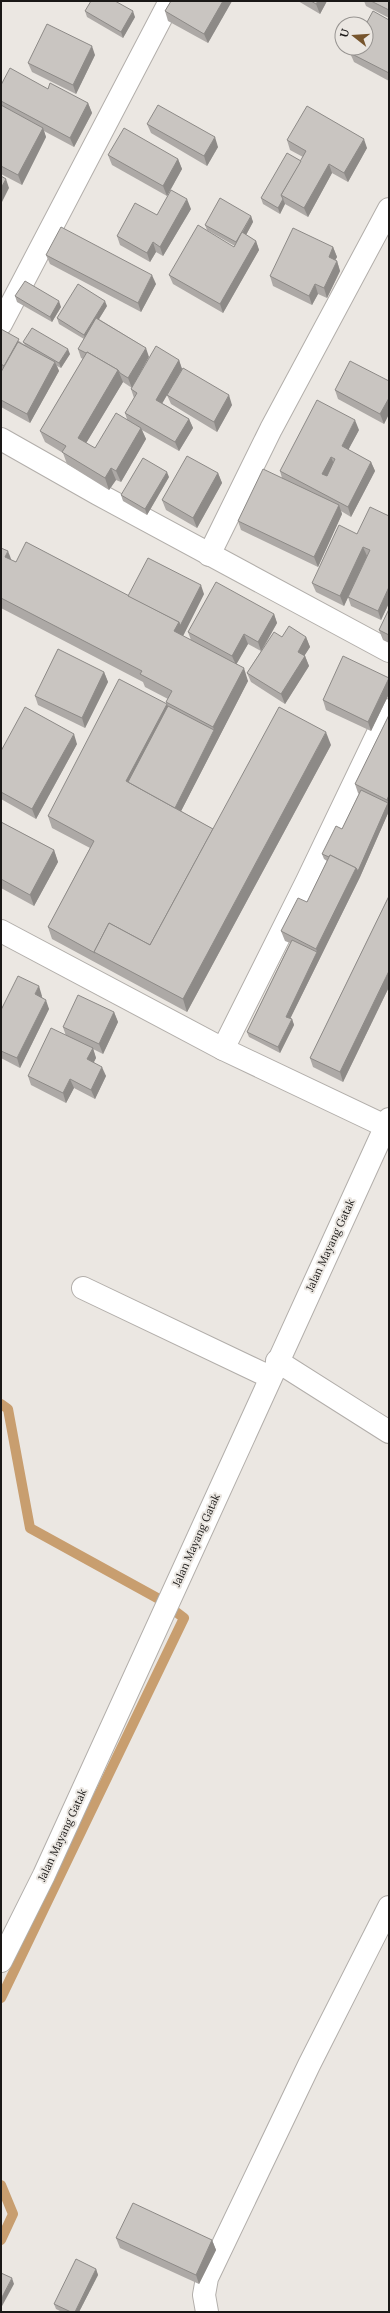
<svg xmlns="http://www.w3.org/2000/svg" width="390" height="2313" viewBox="0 0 390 2313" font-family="Lora,serif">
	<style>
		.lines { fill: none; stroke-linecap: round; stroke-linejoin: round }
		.stream { stroke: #c89e6f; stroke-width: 10 }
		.street-casing { stroke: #b2aeaa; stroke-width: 24 }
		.secondary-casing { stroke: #b2aeaa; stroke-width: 24 }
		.street { stroke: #fff; stroke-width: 22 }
		.secondary { stroke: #fff; stroke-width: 22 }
		.wall { fill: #ada9a6 }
		.shaded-wall { fill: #8d8a87 }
		.building { fill: #c9c5c1; stroke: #8d8a87; fill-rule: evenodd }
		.labels { text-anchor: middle; stroke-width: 4; stroke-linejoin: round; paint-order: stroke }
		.street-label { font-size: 11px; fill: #1a1817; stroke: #ebe7e2 }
	</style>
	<rect width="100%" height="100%" fill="#ebe7e2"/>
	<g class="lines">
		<!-- stream -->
		<g class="stream">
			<path d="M1 1404 8 1409 30 1528 159 1599 184 1618 1 1998"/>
			<path d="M1 2185 13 2214 1 2240"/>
		</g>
		<!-- street casing -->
		<g class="street-casing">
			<g id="street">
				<path d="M1 324 170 1"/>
				<path d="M1 439 98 494 389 651"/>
				<path d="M209 555 271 429 389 209"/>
				<path d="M1 931 223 1049 385 1126"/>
				<path d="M223 1049 307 881 389 710"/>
				<path d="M83 1288 270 1377"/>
				<path d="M277 1361 389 1432"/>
				<path d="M207 2312 204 2295 207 2278 309 2065 389 1907"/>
			</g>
		</g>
		<!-- secondary casing -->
		<g class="secondary-casing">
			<path id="secondary" d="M1 1961 44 1875 389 1119"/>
		</g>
		<!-- street -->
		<use href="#street" class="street"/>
		<!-- secondary -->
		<use href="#secondary" class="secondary"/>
	</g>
	<!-- wall -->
	<g class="wall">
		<path d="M171 1H232L208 43 168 21 165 11Z"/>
		<path d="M298 1H327L320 14Z"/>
		<path d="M364 1H389V18L366 6Z"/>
		<path d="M85 11 135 17 123 38 87 17Z"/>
		<path d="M389 20V81L354 62 350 53Z"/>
		<path d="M95 55 76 94 32 72 28 63Z"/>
		<path d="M1 85 48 89 88 103 92 113 74 147 44 131 46 137 22 185 1 174Z"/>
		<path d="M147 124 218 147 207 166 151 133Z"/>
		<path d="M287 140 367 148 348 182 332 173 308 217 285 204 280 214 263 204 261 198 301 161 303 157 290 150Z"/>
		<path d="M108 155 178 159 182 169 167 196 112 165Z"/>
		<path d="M191 209 163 256 156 252 150 262 120 245 117 236 157 215Z"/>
		<path d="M251 216 253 222 246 235 256 241 259 250 223 313 173 284 169 275 234 247 235 246 207 230 205 225Z"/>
		<path d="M333 247 337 257 335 260 337 261 340 271 327 298 318 294 312 305 273 286 270 276Z"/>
		<path d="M46 255 156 284 141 312 50 264Z"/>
		<path d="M15 296 61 307 52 322 17 302Z"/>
		<path d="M107 306 99 319 146 348 132 388 123 382 86 443 95 448 127 419 125 413 134 398 131 389 179 360 182 369 232 405 217 432 171 404 167 395 179 375 162 403 189 419 193 428 179 451 142 430 146 439 121 482 116 480 109 490 67 464 63 453 45 442 40 431 83 359 81 358 78 349 84 339 59 324 57 318Z"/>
		<path d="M1 329 25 345 23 342 70 354 61 368 57 366 59 371 30 423 1 407V372L3 369 1 368Z"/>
		<path d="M389 381V414L384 424 338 399 335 390Z"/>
		<path d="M359 430 348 450 371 462 375 471 351 517 341 511 342 514 318 567 241 530 238 521 282 478 280 471Z"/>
		<path d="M218 473 222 483 197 528 166 510 162 500Z"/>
		<path d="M169 477 147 515 123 501 121 495Z"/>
		<path d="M389 516V603L381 620 351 606 348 597 367 556 344 606 316 592 312 583 357 534Z"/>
		<path d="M1 548 11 560 16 562 128 596 204 594 183 636 191 640 188 632 274 614 277 623 264 647 282 637H306L310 647 304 656H305L309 666 285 704 251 682 247 673 261 651 248 644 236 664 248 681 181 811 213 829 331 745 187 1012 52 939 48 927 90 848 52 828 48 816 167 704 166 702 168 699 145 687 143 682 1 608Z"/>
		<path d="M389 609V643L383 640 379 630Z"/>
		<path d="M104 672 108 682 85 728 38 705 35 696Z"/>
		<path d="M389 679V694L371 731 326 710 323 700Z"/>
		<path d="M389 715V811L360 877 290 1019H292L294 1025 280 1053 249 1037 247 1032 290 943 285 941 281 931 307 902 327 861 324 859 322 854 342 829 359 794 358 793 355 784Z"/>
		<path d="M77 744 36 819 1 799V751Z"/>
		<path d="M1 822 54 850 58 862 34 906 1 888Z"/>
		<path d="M389 896V987L343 1082 313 1067 310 1058Z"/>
		<path d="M42 996V997L49 1009 20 1068 1 1058V1010Z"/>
		<path d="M114 1012 118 1022 103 1054 93 1049 96 1058 94 1062 106 1076 95 1099 74 1088 66 1103 31 1085 28 1076 66 1036 63 1027Z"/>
		<path d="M116 2238 212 2240 216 2250 199 2284 120 2248Z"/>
		<path d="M96 2269 98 2275 79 2312H62L56 2309 54 2304Z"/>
	</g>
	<!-- shaded-wall -->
	<g class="shaded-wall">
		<path d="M223 1H232L208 43 204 34Z"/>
		<path d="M318 1H327L320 14 316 4Z"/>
		<path d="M133 11 135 17 123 38 121 32Z"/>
		<path d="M92 46 95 55 76 94 73 85Z"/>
		<path d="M88 103 92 113 74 147 70 138Z"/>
		<path d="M43 128 46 137 22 185 18 175Z"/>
		<path d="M215 137 218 147 207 166 204 156Z"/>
		<path d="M364 139 367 148 348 182 344 173Z"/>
		<path d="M178 159 182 169 167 196 163 186Z"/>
		<path d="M329 164 332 173 308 217 304 208Z"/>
		<path d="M6 179 9 188 1 204V188Z"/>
		<path d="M187 199 191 209 163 256 160 247Z"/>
		<path d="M283 199 285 204 280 214 278 208Z"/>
		<path d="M251 216 253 222 239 248 237 243Z"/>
		<path d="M256 241 259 250 223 313 220 304Z"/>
		<path d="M153 242 156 252 150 262 147 253Z"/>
		<path d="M333 247 337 257 332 266 329 257Z"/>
		<path d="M337 261 340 271 327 298 324 288Z"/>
		<path d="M152 275 156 284 141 312 138 303Z"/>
		<path d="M315 284 318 294 312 305 309 296Z"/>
		<path d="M59 301 61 307 52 322 50 317Z"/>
		<path d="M105 301 107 306 86 340 84 335Z"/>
		<path d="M146 348 149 357 132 388 128 378Z"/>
		<path d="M68 349 70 354 61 368 59 363Z"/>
		<path d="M179 360 182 369 159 409 156 400Z"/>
		<path d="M55 362 59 371 30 423 27 414Z"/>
		<path d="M118 370 123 382 82 450 78 438Z"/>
		<path d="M229 395 232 405 217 432 214 422Z"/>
		<path d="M389 398V414L384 424 380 414Z"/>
		<path d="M189 419 193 428 179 451 175 442Z"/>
		<path d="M355 420 359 430 345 456 342 446Z"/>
		<path d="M141 428 146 439 121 482 116 471Z"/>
		<path d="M331 457 335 466 326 483 322 474Z"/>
		<path d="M371 462 375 471 351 517 348 507Z"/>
		<path d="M111 468 116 480 109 490 105 478Z"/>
		<path d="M167 472 169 477 147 515 145 509Z"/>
		<path d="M218 473 222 483 197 528 193 518Z"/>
		<path d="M339 505 342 514 318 567 314 557Z"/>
		<path d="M363 547 367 556 344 606 340 596Z"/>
		<path d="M8 551 13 564 5 557Z"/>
		<path d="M201 585 204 594 179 644 174 631Z"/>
		<path d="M389 587V603L381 620 378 611Z"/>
		<path d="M274 614 277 623 261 651 258 642Z"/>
		<path d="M244 634 248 644 236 665 232 656Z"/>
		<path d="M306 637 310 647 301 661 298 652Z"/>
		<path d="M305 656 309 666 285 704 281 694Z"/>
		<path d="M244 668 248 681 177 819 174 809 214 730 213 727Z"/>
		<path d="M104 672 108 682 85 728 82 718Z"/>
		<path d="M389 678V694L371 731 368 722Z"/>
		<path d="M167 704 171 715 133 787 126 781Z"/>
		<path d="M326 732 331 745 187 1012 183 999Z"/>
		<path d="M74 734 77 744 36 819 32 809Z"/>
		<path d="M389 795V811L360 877 288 1023 286 1017 317 952 316 949 388 803 387 800Z"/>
		<path d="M54 850 58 862 34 906 30 895Z"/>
		<path d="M389 971V987L343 1082 340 1072Z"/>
		<path d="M39 986 42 996 39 1003 35 994Z"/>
		<path d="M46 1000 49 1009 20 1068 17 1058Z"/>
		<path d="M114 1012 118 1022 103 1054 99 1044Z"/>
		<path d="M292 1019 294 1025 280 1053 278 1047Z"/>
		<path d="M93 1048 96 1058 90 1069 87 1059Z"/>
		<path d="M102 1067 106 1076 95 1099 91 1090Z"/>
		<path d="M70 1079 74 1088 66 1103 63 1093Z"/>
		<path d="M212 2240 216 2250 199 2284 196 2275Z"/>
		<path d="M96 2269 98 2275 79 2312H75Z"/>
		<path d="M12 2278 14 2284 1 2308V2299Z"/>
	</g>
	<!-- building -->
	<g class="building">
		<path d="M91 1H115L133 11 121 32 85 11Z"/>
		<path d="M171 1H223L204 34 165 11Z"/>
		<path d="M311 1H318L316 4Z"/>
		<path d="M371 1H389V10Z"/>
		<path d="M373 11 389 20V73L350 53 353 48H366V24Z"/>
		<path d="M47 24 92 46 73 85 28 63Z"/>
		<path d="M10 68 48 89 50 83 88 103 70 138 1 101V85Z"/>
		<path d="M1 105 43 128 18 175 1 166Z"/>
		<path d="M158 105 215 137 204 156 147 124Z"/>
		<path d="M307 106 364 139 344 173 329 164 304 208 281 195 306 151 287 140Z"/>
		<path d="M124 128 178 159 163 186 108 155Z"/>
		<path d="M287 153 301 161 281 195 283 199 278 208 261 198Z"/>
		<path d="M1 176 6 179 1 188Z"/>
		<path d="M171 190 187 199 160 247 153 242 147 253 117 236 135 203 157 215Z"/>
		<path d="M220 198 251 216 236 242 205 225Z"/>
		<path d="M198 225 234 247 242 232 256 241 220 304 169 275Z"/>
		<path d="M61 227 152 275 138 303 46 255Z"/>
		<path d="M293 228 333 247 329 257 337 261 324 288 315 284 309 296 270 276Z"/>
		<path d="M25 281 59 301 50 317 15 296Z"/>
		<path d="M78 284 105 301 84 335 57 318Z"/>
		<path d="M96 318 146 348 128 378 120 373 118 370 87 352 86 353 78 349Z"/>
		<path d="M32 328 68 349 59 363 23 342Z"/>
		<path d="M1 329 19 339 4 366 1 364Z"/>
		<path d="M18 342 55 362 27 414 1 400V372Z"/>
		<path d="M156 346 179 360 156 400 189 419 175 442 125 413 137 393 131 389Z"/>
		<path d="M87 352 118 370 78 438 95 448 116 413 141 428 116 471 111 468 105 478 62 452 66 446 40 431Z"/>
		<path d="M350 361 389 381V398L380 414 335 390Z"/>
		<path d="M183 368 229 395 214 422 167 395Z"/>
		<path d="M317 400 355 420 342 446 371 462 348 507 280 471ZM331 457 335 459 327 476 322 474Z"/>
		<path d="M187 456 218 473 193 518 162 500Z"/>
		<path d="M143 458 167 472 145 509 121 495Z"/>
		<path d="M263 469 339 505 314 557 238 521Z"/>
		<path d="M370 507 389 516V553L388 554H389V587L378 611 348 597 370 550 363 547 340 596 312 583 339 525 357 534Z"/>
		<path d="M26 542 179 622 174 631 244 668 213 727 166 702 172 691 140 674 142 671 1 598V548L8 551 5 557 16 562Z"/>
		<path d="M148 558 201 585 180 626 179 622 128 596Z"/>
		<path d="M216 582 274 614 258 642 244 634 232 656 188 632Z"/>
		<path d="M389 609V635L379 630Z"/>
		<path d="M289 626 306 637 298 652 305 656 281 694 247 673 274 632 282 637Z"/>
		<path d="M58 649 104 672 82 718 35 696Z"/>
		<path d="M343 656 389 678 368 722 323 700Z"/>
		<path d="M119 679 167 704 126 781 213 829 150 945 109 923 94 952 95 953 48 927 94 841 48 816Z"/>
		<path d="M168 706 214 730 175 808 128 782Z"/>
		<path d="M25 707 74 734 32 809 1 792V751Z"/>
		<path d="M279 707 326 732 183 999 94 952 109 923 150 945Z"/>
		<path d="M389 715V795L387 800 355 784Z"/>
		<path d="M361 790 388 803 358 871 356 868 330 855 329 857 322 854 336 826 342 829Z"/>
		<path d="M1 822 54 850 30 895 1 879Z"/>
		<path d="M330 855 356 868 316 949 281 931 298 898 307 902Z"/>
		<path d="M389 896V971L340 1072 310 1058Z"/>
		<path d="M292 940 317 952 286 1017 292 1019 278 1047 247 1032Z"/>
		<path d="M18 976 39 986 35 994 46 1000 17 1058 1 1051V1010Z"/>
		<path d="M78 995 114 1012 99 1044 63 1027Z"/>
		<path d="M51 1028 93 1048 87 1059 102 1067 91 1090 70 1079 63 1093 28 1076Z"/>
		<path d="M133 2203 212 2240 196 2275 116 2238Z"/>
		<path d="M76 2259 96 2269 75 2312H71L54 2304Z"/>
		<path d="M1 2273 12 2278 1 2299Z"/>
	</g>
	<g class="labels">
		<!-- street labels -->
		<g class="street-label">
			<text transform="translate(330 1245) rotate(-65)" y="4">Jalan Mayang Gatak</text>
			<text transform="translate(196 1540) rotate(-66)" y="4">Jalan Mayang Gatak</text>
			<text transform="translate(62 1835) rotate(-65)" y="4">Jalan Mayang Gatak</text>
		</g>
	</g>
	<!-- border -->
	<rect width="390" height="2313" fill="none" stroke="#1a1817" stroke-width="4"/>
	<!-- north arrow -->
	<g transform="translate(354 36) rotate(287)"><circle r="19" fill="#ebe7e2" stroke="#979491"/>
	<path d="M0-3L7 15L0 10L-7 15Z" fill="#77552d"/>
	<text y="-6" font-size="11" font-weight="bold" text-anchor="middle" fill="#1a1817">U</text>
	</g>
</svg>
